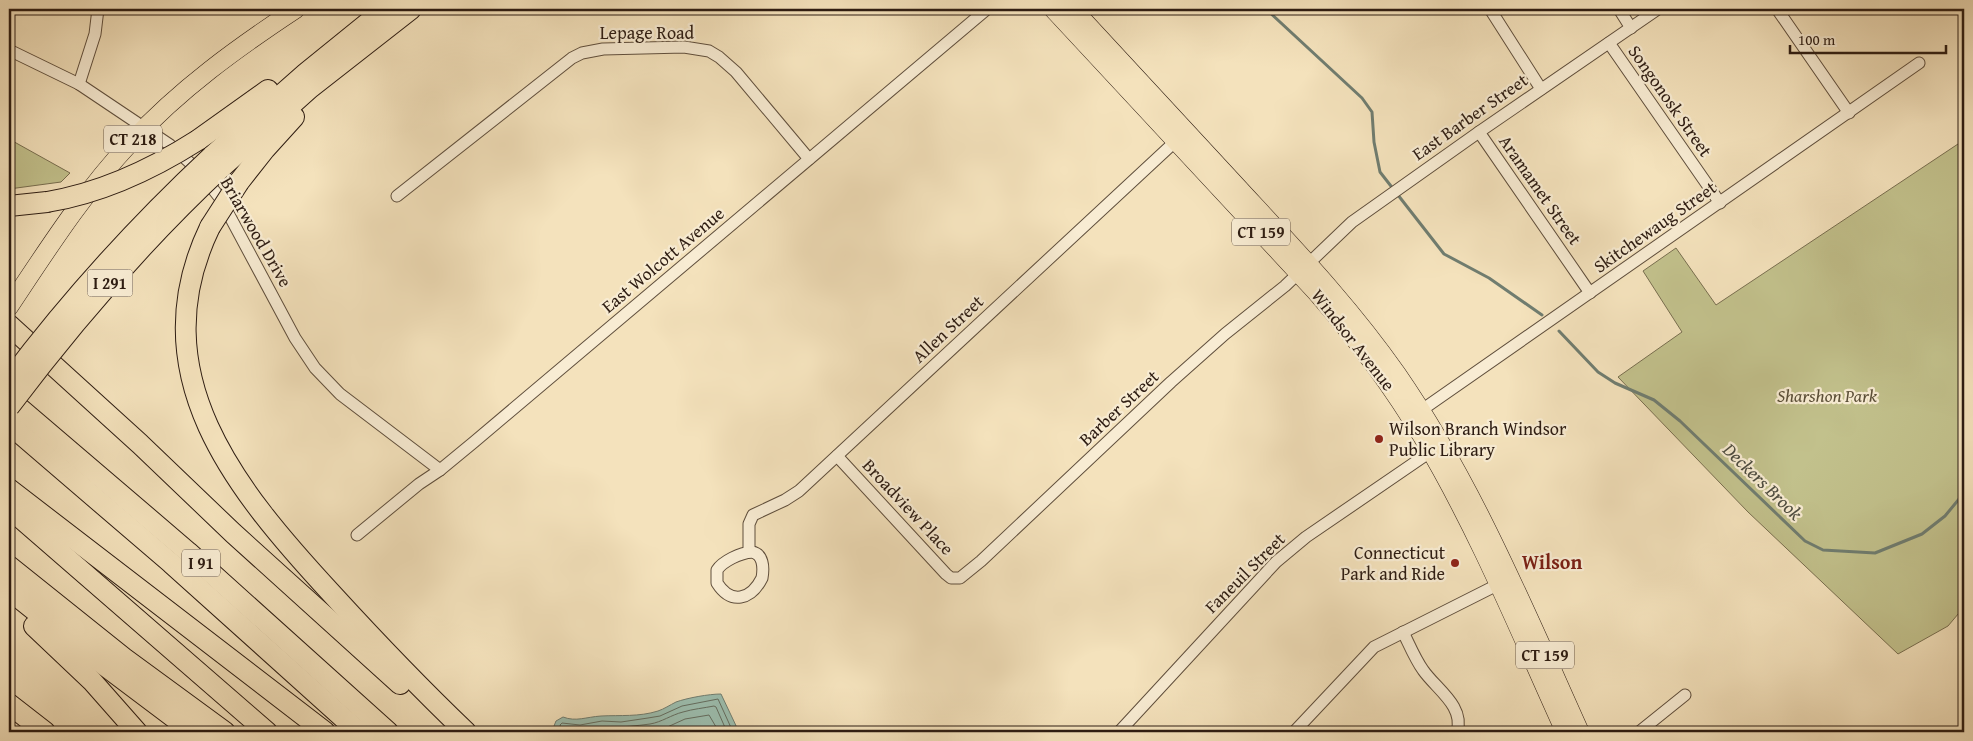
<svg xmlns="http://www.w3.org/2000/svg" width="1973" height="741" viewBox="0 0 1973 741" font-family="'Gentium Book Plus',serif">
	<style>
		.green { fill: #c2c18c; stroke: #786e4f }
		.water { fill: #9cbeaf; stroke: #707d70 }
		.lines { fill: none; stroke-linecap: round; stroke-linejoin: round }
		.shore { stroke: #646d60; stroke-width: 1 }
		.stream { stroke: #707d70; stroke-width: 3 }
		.minor-casing { stroke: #5f4e3c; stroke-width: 13 }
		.primary-casing { stroke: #2d1c12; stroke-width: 19 }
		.motorway-casing { stroke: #2d1c12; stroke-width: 22 }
		.minor { stroke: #f8ecd3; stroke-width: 11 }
		.primary { stroke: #f4e2bc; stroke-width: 18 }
		.motorway { stroke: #f4e2bc; stroke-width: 20 }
		.motorway-bridge-casing { stroke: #2d1c12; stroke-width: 22; stroke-linecap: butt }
		.motorway-bridge { stroke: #f4e2bc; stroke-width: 20 }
		.poi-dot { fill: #8f2418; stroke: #f8ecd3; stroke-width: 2 }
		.labels { text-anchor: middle; stroke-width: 4.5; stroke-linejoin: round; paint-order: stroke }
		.shield { fill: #f8ecd3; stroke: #6a5a4c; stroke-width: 1 }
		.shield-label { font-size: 16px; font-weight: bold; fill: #2d1c12 }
		.street-label { font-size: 18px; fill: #2d1c12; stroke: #f8ecd3 }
		.park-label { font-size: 18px; font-style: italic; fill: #5a4e37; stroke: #f8ecd3 }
		.poi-label { font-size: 18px; fill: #2d1c12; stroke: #f8ecd3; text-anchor: start }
		.water-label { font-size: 19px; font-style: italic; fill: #4e4d41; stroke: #f8ecd3 }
		.quarter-label { font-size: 20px; font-weight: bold; fill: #7a1f14; stroke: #f8ecd3 }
	</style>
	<rect width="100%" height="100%" fill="#f4e2bc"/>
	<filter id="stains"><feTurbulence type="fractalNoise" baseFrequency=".004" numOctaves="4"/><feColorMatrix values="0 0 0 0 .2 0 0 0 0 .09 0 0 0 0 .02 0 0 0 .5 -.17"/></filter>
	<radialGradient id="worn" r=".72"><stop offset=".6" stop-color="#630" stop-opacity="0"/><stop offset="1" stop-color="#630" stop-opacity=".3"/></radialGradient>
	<!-- green -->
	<g class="green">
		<path d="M9 139 70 173 61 182 9 189Z"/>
		<path d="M1964 140V607L1948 626 1898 654 1748 512 1618 377 1682 332 1643 271 1676 248 1716 305Z"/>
	</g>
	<!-- water -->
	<path class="water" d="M721 694 739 732H558L554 726 556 721 563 717C576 722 586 717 601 716 620 715 639 717 658 711 664 709 670 705 676 702 687 698 709 694 721 694Z"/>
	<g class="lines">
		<!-- shore -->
		<g class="shore">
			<path d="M562 732 560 725 562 723 580 725 602 721 621 722 648 718 660 716 682 706 718 699 733 732"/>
			<path d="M569 732C595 727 623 728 650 724 662 722 671 715 683 712 693 709 704 708 714 706L716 707 727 732"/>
			<path d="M644 732 663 729 685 719 709 715 719 732"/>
		</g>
		<!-- stream -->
		<g class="stream">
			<path d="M1266 9 1362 98 1372 112 1374 142 1380 172 1444 254 1489 278 1542 315"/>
			<path d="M1559 331 1598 372 1615 383 1654 400 1680 421 1805 541 1823 550 1875 553 1922 534 1945 516 1964 493"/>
		</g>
		<!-- minor casing -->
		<g class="minor-casing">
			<g id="minor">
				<path d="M1490 9 1541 89"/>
				<path d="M1619 9 1631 28"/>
				<path d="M1777 9 1849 113"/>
				<path d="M1609 43 1720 203"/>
				<path d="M9 50 79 84 170 145 198 170 220 198 295 338 315 368 340 394 440 470"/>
				<path d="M79 84 95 34 98 9"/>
				<path d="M1479 132 1590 293"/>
				<path d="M397 196 572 58 582 53 603 49 684 47 709 51 719 57 736 72 809 159"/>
				<path d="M1416 414 1919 63"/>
				<path d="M837 456 946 574 951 578H960L981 561 1171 382 1225 334 1285 286 1352 222 1479 132 1658 9"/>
				<path d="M357 535 419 484 440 470 474 442 987 9"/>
				<path d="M749 552V524L753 515 785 500 799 491 1179 138"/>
				<path d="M752 552C763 554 764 567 762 578 751 600 731 605 717 583V570C723 561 740 553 752 552Z"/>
				<path d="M1403 632C1409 644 1415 659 1423 670 1436 689 1465 706 1457 732"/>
				<path d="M1119 732 1276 562 1306 537 1436 448"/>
				<path d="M1294 732 1374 647 1505 581"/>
				<path d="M1639 732 1685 695"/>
			</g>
		</g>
		<!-- primary casing -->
		<g class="primary-casing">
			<g id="primary">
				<path d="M1053 9 1316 292C1355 337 1392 386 1423 438 1479 532 1520 633 1565 732"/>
				<path d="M1073 9C1127 67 1180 125 1234 183 1291 245 1349 305 1397 374 1473 484 1525 610 1580 732"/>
				<path d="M9 307C47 250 84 192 131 142 180 89 237 48 296 9"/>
			</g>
		</g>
		<!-- motorway casing -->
		<g class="motorway-casing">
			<g id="motorway">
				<path d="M198 140 268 90"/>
				<path d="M212 156 306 73 385 9"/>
				<path d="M222 167 310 88 411 9"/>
				<path d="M239 182 265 149 294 117"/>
				<path d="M9 206 47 202"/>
				<path d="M210 227C139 374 236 490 332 594 375 641 420 688 466 732"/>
				<path d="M9 325 140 444 233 533 400 684"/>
				<path d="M9 399 188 552 388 732"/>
				<path d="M9 424 171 563 359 732"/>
				<path d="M9 489 325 732"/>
				<path d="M9 508 267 732"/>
				<path d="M9 566 124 658 225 732"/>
				<path d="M9 590 84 650 193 732"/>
				<path d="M34 626 92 681 137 732"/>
				<path d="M9 704 45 732"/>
			</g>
		</g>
		<!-- minor -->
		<use href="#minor" class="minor"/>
		<!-- primary -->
		<use href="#primary" class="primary"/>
		<!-- motorway -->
		<use href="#motorway" class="motorway"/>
		<!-- motorway-bridge casing -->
		<g class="motorway-bridge-casing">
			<g id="motorway-bridge">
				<path d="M47 202C102 193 151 170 198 140"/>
				<path d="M210 227 239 182"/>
				<path d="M9 381C70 300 138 225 212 156"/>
				<path d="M9 407C73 322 144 240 222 167"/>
			</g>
		</g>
		<!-- motorway-bridge -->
		<use href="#motorway-bridge" class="motorway-bridge"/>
	</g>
	<!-- markers -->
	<g class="poi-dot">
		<circle cx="1379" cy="439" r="5"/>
		<circle cx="1455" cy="563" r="5"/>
	</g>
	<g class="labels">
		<!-- shield labels -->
		<g class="shield">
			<rect x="104" y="125.5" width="58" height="27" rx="4"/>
			<rect x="1232" y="218.5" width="58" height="27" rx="4"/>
			<rect x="87.5" y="269.5" width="45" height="27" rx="4"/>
			<rect x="182" y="549.5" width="38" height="27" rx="4"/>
			<rect x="1516" y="641.5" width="58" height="27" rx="4"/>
		</g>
		<g class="shield-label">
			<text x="133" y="145">CT 218</text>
			<text x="1261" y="238">CT 159</text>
			<text x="110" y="289">I 291</text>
			<text x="201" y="569">I 91</text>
			<text x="1545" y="661">CT 159</text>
		</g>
		<!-- street labels -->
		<g class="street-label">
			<text x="647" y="39">Lepage Road</text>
			<text transform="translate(1670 101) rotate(55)" y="6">Songonosk Street</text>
			<text transform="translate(1470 117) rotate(-35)" y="6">East Barber Street</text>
			<text transform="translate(1540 190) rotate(55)" y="6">Aramamet Street</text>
			<text transform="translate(1655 227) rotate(-35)" y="6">Skitchewaug Street</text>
			<text transform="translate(256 232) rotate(60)" y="6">Briarwood Drive</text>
			<text transform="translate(663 260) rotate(-40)" y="6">East Wolcott Avenue</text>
			<text transform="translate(948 329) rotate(-43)" y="6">Allen Street</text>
			<text transform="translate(1353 340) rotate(52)" y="6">Windsor Avenue</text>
			<text transform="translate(1119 408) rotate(-43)" y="6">Barber Street</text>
			<text transform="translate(908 507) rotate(47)" y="6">Broadview Place</text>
			<text transform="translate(1245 573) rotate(-45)" y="6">Faneuil Street</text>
		</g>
		<!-- park labels -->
		<g class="park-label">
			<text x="1827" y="402">Sharshon Park</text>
		</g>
		<!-- poi labels -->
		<g class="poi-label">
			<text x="1389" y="435">Wilson Branch Windsor<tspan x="1389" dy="21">Public Library</tspan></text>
			<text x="1445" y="559" text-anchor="end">Connecticut<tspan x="1445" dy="21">Park and Ride</tspan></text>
		</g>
		<!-- water labels -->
		<g class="water-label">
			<text transform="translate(1763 481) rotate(44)" y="7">Deckers Brook</text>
		</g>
		<!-- quarter labels -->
		<g class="quarter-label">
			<text x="1552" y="569">Wilson</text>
		</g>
	</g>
	<!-- margin -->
	<rect width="1973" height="741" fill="none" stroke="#f4e2bc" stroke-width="30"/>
	<rect x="10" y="10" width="1953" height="721" fill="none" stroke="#2d1c12" stroke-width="2.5"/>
	<rect x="15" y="15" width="1943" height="711" fill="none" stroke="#2d1c12"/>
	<!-- scale -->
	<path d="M1790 45v8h156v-8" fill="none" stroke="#2d1c12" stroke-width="2.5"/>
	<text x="1798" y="45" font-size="15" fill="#2d1c12" stroke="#f8ecd3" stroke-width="4" paint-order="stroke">100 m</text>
	<rect width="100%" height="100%" filter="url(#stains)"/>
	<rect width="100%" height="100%" fill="url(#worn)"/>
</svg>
